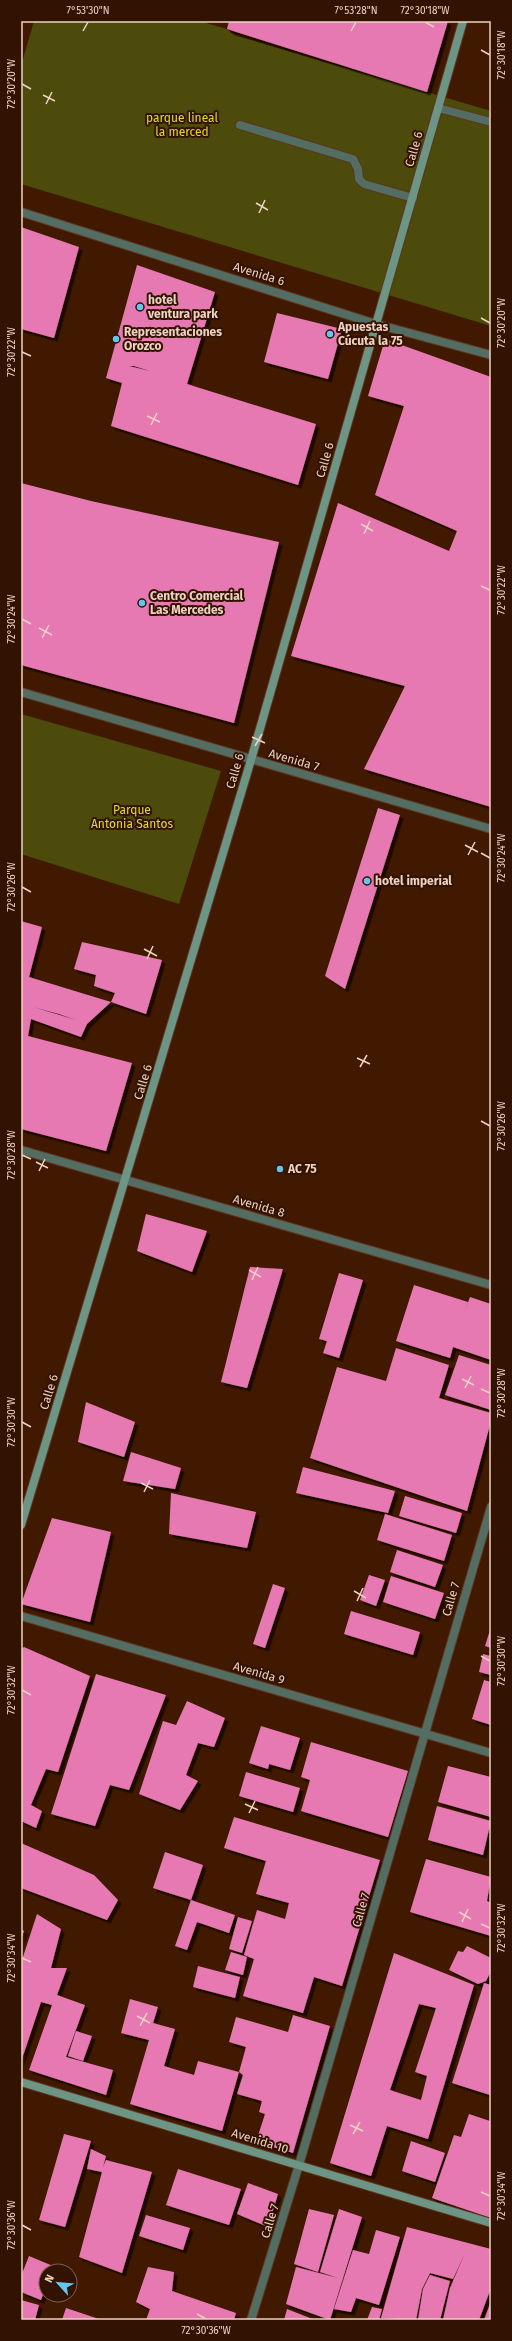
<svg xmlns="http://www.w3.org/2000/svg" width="512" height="2341" viewBox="0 0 512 2341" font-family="'Fira Sans',sans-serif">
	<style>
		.green { fill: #4c4b0b }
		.building { fill: #e779b2; fill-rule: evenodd; filter: url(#shadow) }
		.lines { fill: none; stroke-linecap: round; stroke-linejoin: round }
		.lane-casing { stroke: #5d361f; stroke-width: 10 }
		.street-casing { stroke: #5d361f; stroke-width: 10 }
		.secondary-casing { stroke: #5d361f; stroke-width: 10 }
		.lane { stroke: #546d63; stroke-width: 8 }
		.street { stroke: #546d63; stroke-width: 8 }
		.secondary { stroke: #6d9586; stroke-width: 8 }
		.ticks { fill: none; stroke: #eed2c4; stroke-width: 1.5 }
		.poi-dot { fill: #65c5ee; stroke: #321201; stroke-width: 1.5 }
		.labels { text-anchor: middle; stroke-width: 4; stroke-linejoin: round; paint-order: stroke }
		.park-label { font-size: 12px; fill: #e1df2a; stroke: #321201 }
		.street-label { font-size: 12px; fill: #eed2c4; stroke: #321201 }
		.poi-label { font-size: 12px; font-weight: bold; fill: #eed2c4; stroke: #321201; text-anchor: start }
		.neatline { fill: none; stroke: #eed2c4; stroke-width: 1.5 }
		.ticks-label { font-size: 10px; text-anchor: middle; fill: #eed2c4 }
	</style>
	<defs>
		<filter id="shadow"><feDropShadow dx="3.5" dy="3.5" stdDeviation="0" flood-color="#0009"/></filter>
	</defs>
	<rect width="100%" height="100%" fill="#411800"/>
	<!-- green -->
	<g class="green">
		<path d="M34 21H199L227 29 234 35 491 111V326L21 184V66Z"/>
		<path d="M21 714 221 771 179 904 21 854Z"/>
	</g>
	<!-- building -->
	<g class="building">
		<path d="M229 21H448L427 92 227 29Z"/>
		<path d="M21 227 79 247 54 338 21 329Z"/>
		<path d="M137 265 215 292 187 384 316 424 298 485 111 426 122 383 106 378ZM129 366H134L150 371Z"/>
		<path d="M277 313 342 329 328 379 264 362Z"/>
		<path d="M385 339 491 377V807L364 769 405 686 291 656 338 503 449 551 457 531 375 495 404 406 368 396Z"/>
		<path d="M21 483 91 501 279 542 234 723 21 665Z"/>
		<path d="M378 808 400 815 345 989 325 976Z"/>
		<path d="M21 921 42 927 29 977 111 1002 87 1024 81 1037 31 1019 28 1036 132 1063 106 1151 21 1129ZM33 1007 59 1014 76 1020Z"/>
		<path d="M82 942 162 960 146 1014 111 1002 115 993 94 986 96 975 74 969Z"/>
		<path d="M146 1214 207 1231 192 1272 137 1251Z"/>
		<path d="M250 1267 283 1269 247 1388 221 1382Z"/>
		<path d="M339 1273 363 1280 339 1358 323 1353 327 1341 319 1339Z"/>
		<path d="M414 1285 468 1302 463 1316 470 1297 491 1304V1360L453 1347 450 1358 396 1341Z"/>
		<path d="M396 1348 449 1365 439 1398 491 1413V1421L467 1511 310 1458 337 1367 386 1381Z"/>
		<path d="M459 1355 491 1365V1410L445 1395Z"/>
		<path d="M86 1402 135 1422 124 1457 78 1442Z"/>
		<path d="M131 1452 181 1468 175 1489 123 1481Z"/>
		<path d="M303 1467 395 1491 388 1513 296 1493Z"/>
		<path d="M171 1493 256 1512 247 1548 169 1534Z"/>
		<path d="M405 1496 462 1513 456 1533 399 1516Z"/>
		<path d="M385 1514 452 1535 444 1561 377 1540Z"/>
		<path d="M52 1518 111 1532 90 1622 21 1604Z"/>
		<path d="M397 1550 443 1565 435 1587 390 1572Z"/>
		<path d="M369 1575 385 1580 376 1606 360 1600Z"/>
		<path d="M391 1576 444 1593 435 1619 383 1602Z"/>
		<path d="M273 1584 285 1588 265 1648 253 1644Z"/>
		<path d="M351 1611 420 1632 413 1655 344 1634Z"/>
		<path d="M491 1627V1648L485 1646Z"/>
		<path d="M24 1647 90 1676 58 1772 46 1769 31 1805 42 1811 36 1828 21 1821V1649Z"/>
		<path d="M483 1654 491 1656V1675L479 1672Z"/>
		<path d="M96 1674 166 1695 129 1790 110 1785 95 1826 51 1814Z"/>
		<path d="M484 1680 491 1682V1725L472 1719Z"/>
		<path d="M187 1701 225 1718 214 1747 198 1743 186 1775 198 1781 180 1810 139 1794 163 1721 176 1725Z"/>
		<path d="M261 1726 300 1738 290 1770 269 1764 268 1769 249 1763Z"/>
		<path d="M311 1742 408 1771 388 1837 301 1811 310 1780 301 1777Z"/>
		<path d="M448 1766 491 1777V1817L438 1802Z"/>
		<path d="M246 1772 300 1788 293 1812 239 1796Z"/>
		<path d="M437 1806 491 1821 483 1855 428 1840Z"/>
		<path d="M234 1817 380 1860 342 1986 314 1977 303 2013 243 1996 254 1959 244 1955 257 1910 285 1919 289 1903 256 1894 266 1861 224 1848Z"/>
		<path d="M21 1843 94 1875 118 1900 107 1920 21 1888Z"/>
		<path d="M165 1852 203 1865 191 1900 235 1915 229 1933 197 1922 187 1950 175 1946 191 1900 153 1888Z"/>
		<path d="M426 1859 491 1877 487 1901 491 1903V1936L410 1912Z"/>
		<path d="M37 1914 61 1929 51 1968H67L57 1995 85 2005 66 2057 113 2070 106 2095 29 2070 52 2005 41 2002 21 2062V1963Z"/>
		<path d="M238 1917 252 1921 242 1953 229 1949Z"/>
		<path d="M21 1929 24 1931 21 1940Z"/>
		<path d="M467 1946 491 1958V1971L486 1981 478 1984 449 1970 458 1951 463 1952Z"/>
		<path d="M231 1952 247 1957 243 1975 225 1970Z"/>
		<path d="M394 1953 474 1985 428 2139 387 2126 371 2176 330 2163ZM419 2004 436 2008 415 2072 427 2076 421 2100 390 2090Z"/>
		<path d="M198 1966 240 1977 235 1998 193 1987Z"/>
		<path d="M484 1983 491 1985 490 2095 452 2083Z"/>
		<path d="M130 1999 158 2007 153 2023 175 2029 164 2066 194 2075 198 2061 239 2072 222 2131 130 2104 149 2040 121 2033Z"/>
		<path d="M293 2015 330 2026 293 2153 256 2142 265 2114 259 2112 262 2101 237 2094 243 2075 239 2072 246 2047 229 2042 236 2017 288 2032Z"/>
		<path d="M76 2031 92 2036 83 2061 68 2056Z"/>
		<path d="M469 2114 490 2121 491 2118V2218L432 2198 454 2135 461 2137Z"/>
		<path d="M64 2134 91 2141 65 2227 39 2220Z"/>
		<path d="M411 2141 445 2153 435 2182 402 2171Z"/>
		<path d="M91 2149 106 2156 103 2167 106 2160 152 2172 122 2273 79 2257 102 2172 87 2169Z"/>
		<path d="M178 2169 241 2189 229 2225 166 2205Z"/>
		<path d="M248 2183 278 2194 268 2227 237 2214Z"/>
		<path d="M309 2209 334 2215 318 2272 294 2264Z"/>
		<path d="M339 2209 362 2217 330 2320 286 2304 296 2267 338 2278 320 2272Z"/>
		<path d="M146 2215 190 2228 183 2250 139 2236Z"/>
		<path d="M407 2227 491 2249V2288L479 2320H443L450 2288 465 2253 453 2279 430 2273 422 2289 416 2320 381 2318Z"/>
		<path d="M376 2230 400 2237 379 2305 356 2298 351 2312 334 2309 353 2250 369 2254Z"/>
		<path d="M29 2256 53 2266 52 2271H46V2286L41 2300 21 2292V2276Z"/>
		<path d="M148 2267 174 2272 172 2291 236 2313 234 2320H146L150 2309 136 2302Z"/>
		<path d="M430 2275 450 2281 440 2320H418L423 2289Z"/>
		<path d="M21 2300 39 2305 35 2320H21Z"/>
		<path d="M491 2301V2320H484Z"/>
		<path d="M372 2307 382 2309 379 2320H367Z"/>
		<path d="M66 2308 102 2320H62Z"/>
		<path d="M287 2309 315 2320H284Z"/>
	</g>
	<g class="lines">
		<!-- lane casing -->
		<g class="lane-casing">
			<g id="lane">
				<path d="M438 108 491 122"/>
				<path d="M240 125 353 159 358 169 359 179 364 184 413 198"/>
			</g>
		</g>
		<!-- street casing -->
		<g class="street-casing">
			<g id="street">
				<path d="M21 212 376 324 491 355"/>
				<path d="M21 692 491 829"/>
				<path d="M21 1150 491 1285"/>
				<path d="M21 1616 491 1753"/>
				<path d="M251 2320 299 2165 491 1507"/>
			</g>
		</g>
		<!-- secondary casing -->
		<g class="secondary-casing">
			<g id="secondary">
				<path d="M21 1525 251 760 463 21"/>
				<path d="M21 2082 491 2223"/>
			</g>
		</g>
		<!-- lane -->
		<use href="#lane" class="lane"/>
		<!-- street -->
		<use href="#street" class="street"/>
		<!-- secondary -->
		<use href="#secondary" class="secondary"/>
	</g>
	<!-- ticks -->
	<path class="ticks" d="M425 22 434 27M83 31 88 22M351 31 356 22M481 50 490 55M22 84 31 89M43 95 55 101M46 104 52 92M256 203 268 210M259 213 265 200M481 318 490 323M22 352 31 356M147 416 160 422M151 425 157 413M361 524 373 531M364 534 370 521M481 586 490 590M22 619 31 624M39 628 52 635M42 638 49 625M252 737 265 743M255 746 262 734M465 845 478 852M481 853 490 858M468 855 475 842M22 887 31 892M144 949 157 956M147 959 153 946M357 1058 370 1064M360 1067 367 1055M481 1121 490 1126M22 1155 31 1159M36 1162 48 1168M39 1171 45 1159M249 1270 261 1277M252 1280 258 1267M462 1379 474 1385M465 1388 471 1376M481 1389 490 1393M22 1422 31 1427M141 1483 153 1489M144 1492 150 1480M354 1591 366 1598M357 1601 363 1588M481 1656 490 1661M22 1690 31 1695M245 1804 258 1810M249 1813 255 1801M459 1912 471 1919M462 1922 468 1909M481 1924 490 1928M22 1958 31 1962M137 2016 150 2023M140 2026 147 2013M350 2125 363 2131M353 2134 360 2122M481 2192 490 2196M22 2225 31 2230M197 2314 206 2319"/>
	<!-- markers -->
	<g class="poi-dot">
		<circle cx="140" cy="307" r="4"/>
		<circle cx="330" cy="334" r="4"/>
		<circle cx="116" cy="339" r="4"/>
		<circle cx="142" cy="603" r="4"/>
		<circle cx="367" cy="881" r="4"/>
		<circle cx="280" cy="1169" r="4"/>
	</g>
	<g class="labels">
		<!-- park labels -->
		<g class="park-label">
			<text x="182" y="122">parque lineal<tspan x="182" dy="14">la merced</tspan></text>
			<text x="132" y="814">Parque<tspan x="132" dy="14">Antonia Santos</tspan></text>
		</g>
		<!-- street labels -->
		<g class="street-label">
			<text transform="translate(414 149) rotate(-74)" y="4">Calle 6</text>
			<text transform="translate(259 274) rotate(17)" y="4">Avenida 6</text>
			<text transform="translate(325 460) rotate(-74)" y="4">Calle 6</text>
			<text transform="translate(294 760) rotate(16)" y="4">Avenida 7</text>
			<text transform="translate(235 771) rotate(-74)" y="4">Calle 6</text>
			<text transform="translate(143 1082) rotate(-73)" y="4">Calle 6</text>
			<text transform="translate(259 1206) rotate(16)" y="4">Avenida 8</text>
			<text transform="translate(49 1392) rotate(-73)" y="4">Calle 6</text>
			<text transform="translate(451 1599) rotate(-74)" y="4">Calle 7</text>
			<text transform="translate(259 1673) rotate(16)" y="4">Avenida 9</text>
			<text transform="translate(361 1910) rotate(-74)" y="4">Calle 7</text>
			<text transform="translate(260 2141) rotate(17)" y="4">Avenida 10</text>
			<text transform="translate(270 2221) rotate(-73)" y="4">Calle 7</text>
		</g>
		<!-- poi labels -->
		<g class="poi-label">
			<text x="148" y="304">hotel<tspan x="148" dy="14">ventura park</tspan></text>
			<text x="338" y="331">Apuestas<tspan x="338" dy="14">Cúcuta la 75</tspan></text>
			<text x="124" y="336">Representaciones<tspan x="124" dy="14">Orozco</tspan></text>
			<text x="150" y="600">Centro Comercial<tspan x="150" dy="14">Las Mercedes</tspan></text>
			<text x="375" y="885">hotel imperial</text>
			<text x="288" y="1173">AC 75</text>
		</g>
	</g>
	<!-- border -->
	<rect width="512" height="2341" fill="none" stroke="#321201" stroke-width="44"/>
	<!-- north arrow -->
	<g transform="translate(58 2283) rotate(297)"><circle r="19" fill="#321201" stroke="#7d5f4f"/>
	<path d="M0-3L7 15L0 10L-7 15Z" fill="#65c5ee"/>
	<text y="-6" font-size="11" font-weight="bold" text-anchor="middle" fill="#eed2c4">N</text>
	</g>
	<rect x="22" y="22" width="468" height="2297" class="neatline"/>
	<g class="ticks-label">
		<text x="88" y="14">7°53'30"N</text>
		<text x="356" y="14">7°53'28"N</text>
		<text x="425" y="14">72°30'18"W</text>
		<text transform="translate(501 55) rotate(-90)" y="4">72°30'18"W</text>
		<text transform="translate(11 84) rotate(-90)" y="4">72°30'20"W</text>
		<text transform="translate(501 323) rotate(-90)" y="4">72°30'20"W</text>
		<text transform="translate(11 352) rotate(-90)" y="4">72°30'22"W</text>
		<text transform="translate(501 590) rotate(-90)" y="4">72°30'22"W</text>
		<text transform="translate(11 619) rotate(-90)" y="4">72°30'24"W</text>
		<text transform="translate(501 858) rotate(-90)" y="4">72°30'24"W</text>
		<text transform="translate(11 887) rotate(-90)" y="4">72°30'26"W</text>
		<text transform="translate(501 1126) rotate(-90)" y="4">72°30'26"W</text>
		<text transform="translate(11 1155) rotate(-90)" y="4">72°30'28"W</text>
		<text transform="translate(501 1393) rotate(-90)" y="4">72°30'28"W</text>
		<text transform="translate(11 1422) rotate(-90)" y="4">72°30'30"W</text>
		<text transform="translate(501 1661) rotate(-90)" y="4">72°30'30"W</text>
		<text transform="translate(11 1690) rotate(-90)" y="4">72°30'32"W</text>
		<text transform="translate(501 1928) rotate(-90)" y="4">72°30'32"W</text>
		<text transform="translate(11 1958) rotate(-90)" y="4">72°30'34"W</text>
		<text transform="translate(501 2196) rotate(-90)" y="4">72°30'34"W</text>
		<text transform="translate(11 2225) rotate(-90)" y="4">72°30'36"W</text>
		<text x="206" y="2334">72°30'36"W</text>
	</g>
</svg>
